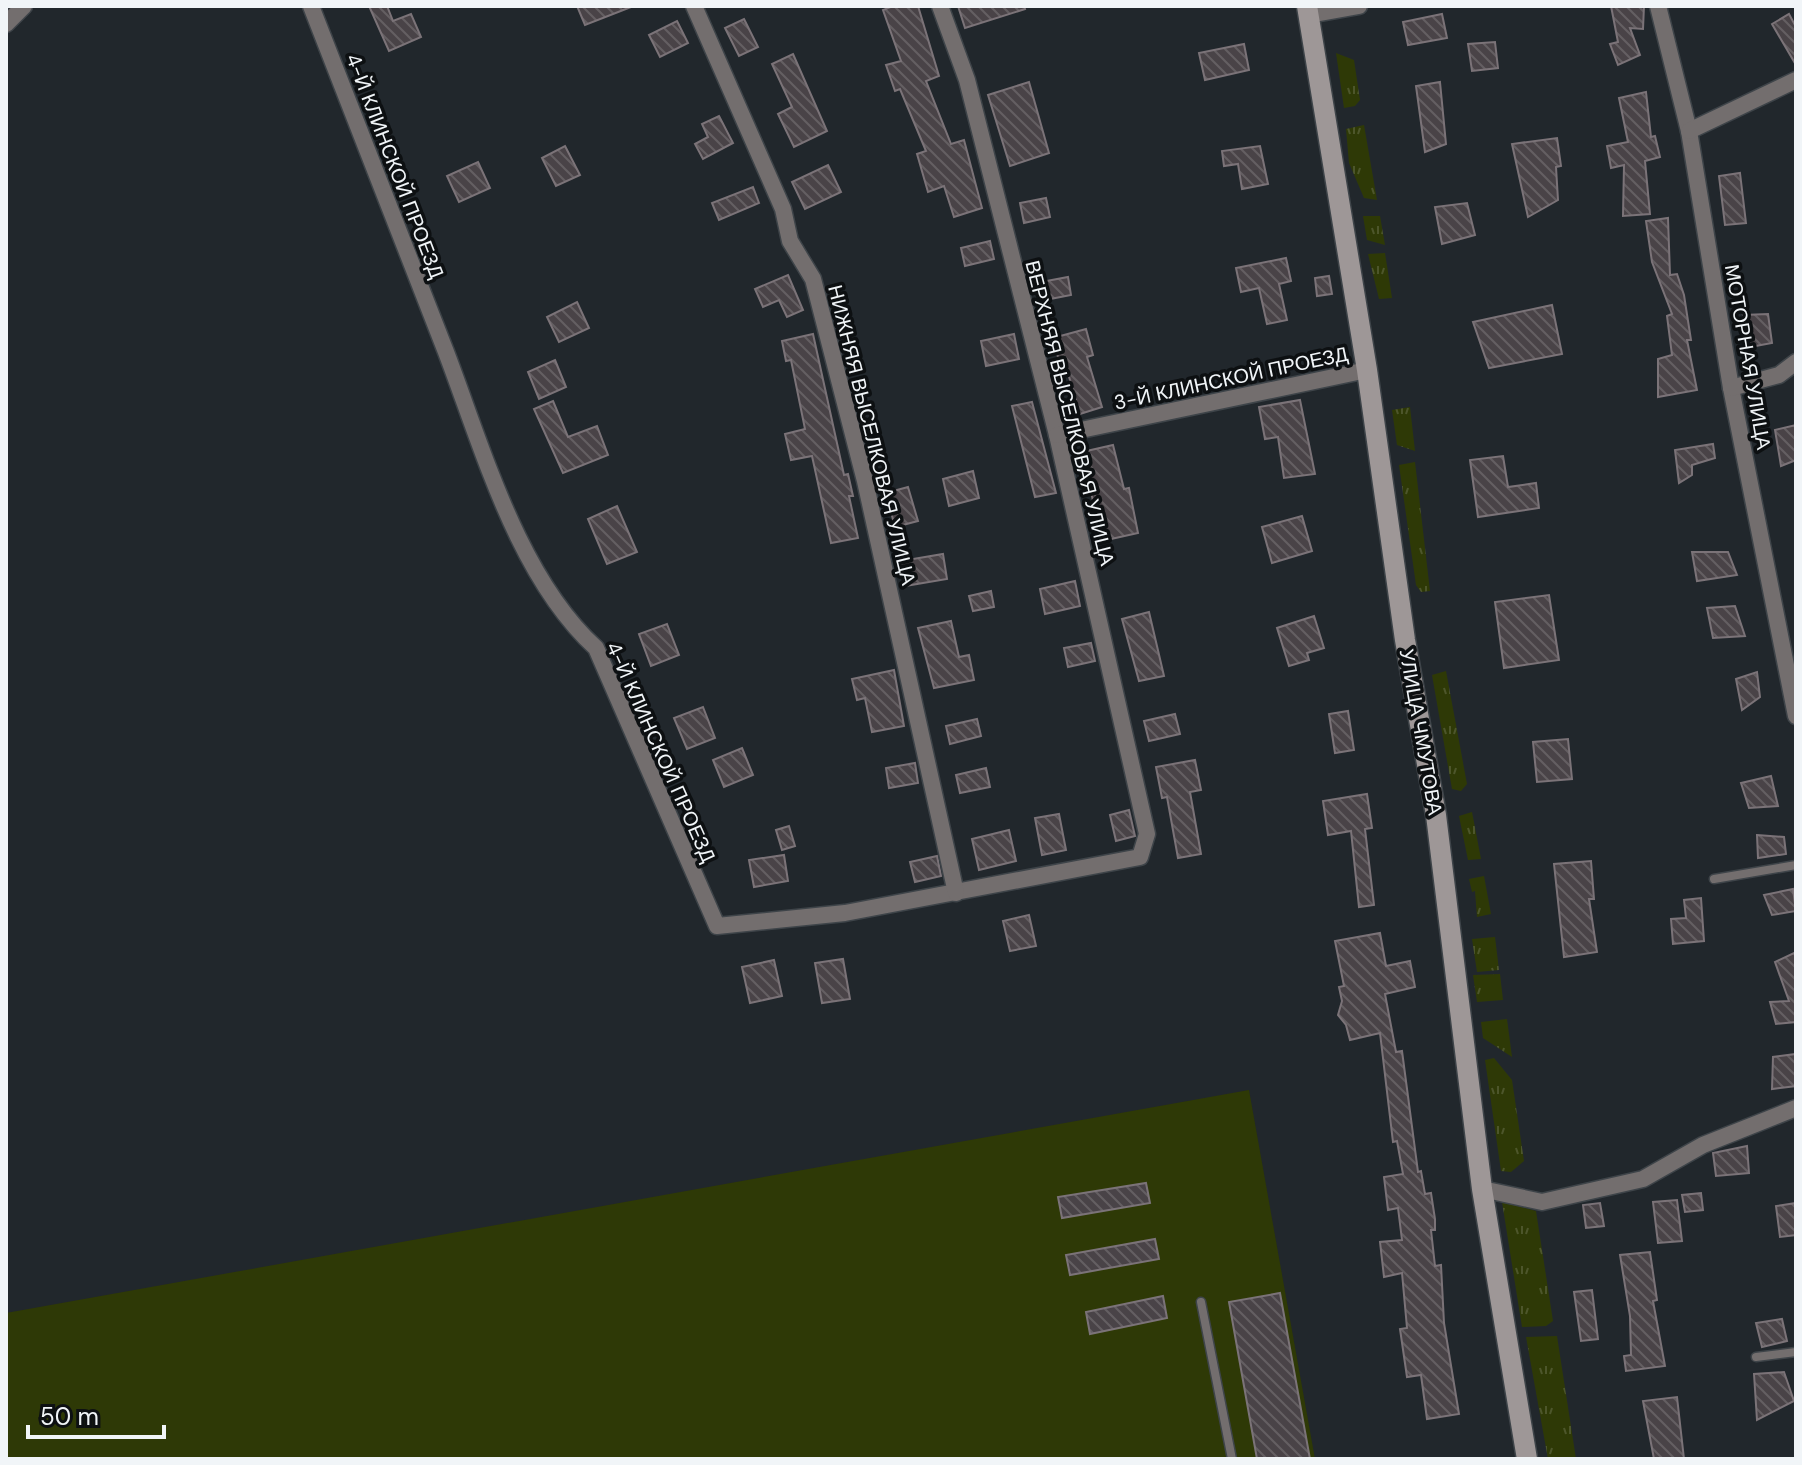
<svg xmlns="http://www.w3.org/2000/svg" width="1802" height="1465" viewBox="0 0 1802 1465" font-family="'DM Sans',sans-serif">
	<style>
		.grass { fill: url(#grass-tufts) }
		.park { fill: #2e3906 }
		.building { fill: url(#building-back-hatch); stroke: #7b7378; stroke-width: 2 }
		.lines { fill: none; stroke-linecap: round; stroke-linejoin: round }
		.service-casing { stroke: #3e4449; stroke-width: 11 }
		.minor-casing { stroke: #3e4449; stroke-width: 19 }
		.secondary-casing { stroke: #3e4449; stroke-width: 23 }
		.service { stroke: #736e6e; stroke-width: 8 }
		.minor { stroke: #736e6e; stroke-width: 16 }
		.secondary { stroke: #9e9797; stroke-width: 20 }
		.labels { text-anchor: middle; stroke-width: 7; stroke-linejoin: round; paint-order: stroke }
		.street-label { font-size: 20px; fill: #f1f5f8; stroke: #0d1012 }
	</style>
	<defs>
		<pattern id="grass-tufts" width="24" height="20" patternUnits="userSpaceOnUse" patternTransform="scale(2)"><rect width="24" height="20" fill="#2e3906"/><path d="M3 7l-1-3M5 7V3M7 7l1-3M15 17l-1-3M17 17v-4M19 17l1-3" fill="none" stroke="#4d562b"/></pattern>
		<pattern id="building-back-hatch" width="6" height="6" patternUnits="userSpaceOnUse" patternTransform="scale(2)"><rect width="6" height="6" fill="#494347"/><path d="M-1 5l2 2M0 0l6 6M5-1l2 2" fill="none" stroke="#645f62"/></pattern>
	</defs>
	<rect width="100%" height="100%" fill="#21272c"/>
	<!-- grass -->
	<g class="grass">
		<path d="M1336 53 1354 60 1360 100 1355 106 1344 108Z"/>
		<path d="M1364 125 1377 200 1364 198 1349 163 1346 129Z"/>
		<path d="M1363 216H1380L1385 245 1367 240Z"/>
		<path d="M1385 253 1392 298 1379 299 1368 254Z"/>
		<path d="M1410 407 1415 451 1397 445 1392 410Z"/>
		<path d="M1415 462 1430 591 1421 592 1416 585 1399 465Z"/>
		<path d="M1446 671 1467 784 1461 791 1452 789 1432 675Z"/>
		<path d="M1472 812 1481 859 1468 860 1459 816Z"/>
		<path d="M1484 876 1491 914 1477 917 1475 891 1472 892 1469 879Z"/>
		<path d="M1495 937 1499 970 1477 972 1472 939Z"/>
		<path d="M1500 974 1503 1000 1477 1002 1473 975Z"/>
		<path d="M1507 1019 1512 1057 1483 1038 1481 1022Z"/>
		<path d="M1494 1058 1512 1080 1524 1161 1511 1172 1501 1171 1485 1060Z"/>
		<path d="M1502 1202 1536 1211 1553 1321 1546 1326 1522 1327Z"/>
		<path d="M1557 1336 1576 1459H1548L1526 1337Z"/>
	</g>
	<!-- park -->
	<path class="park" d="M1249 1090 1315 1459H6V1313Z"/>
	<!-- building -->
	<g class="building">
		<path d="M369 6H387L393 21 411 14 421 37 389 51Z"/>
		<path d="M577 6H631V7L585 25Z"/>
		<path d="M893 6H918L939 76 926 81 951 144 964 140 982 208 954 217 944 186 928 192 917 154 926 151 900 89 895 91 886 65 901 61 883 10Z"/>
		<path d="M958 6H1024L1025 9 965 28Z"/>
		<path d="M1611 6H1644L1643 29 1630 28 1640 55 1618 65 1610 44 1618 42Z"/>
		<path d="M1442 14 1447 38 1408 45 1403 22Z"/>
		<path d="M1789 14 1796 27V65L1772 24Z"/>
		<path d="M744 19 758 47 739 56 725 28Z"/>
		<path d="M677 21 688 43 660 57 649 35Z"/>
		<path d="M1495 42 1498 68 1472 71 1468 44Z"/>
		<path d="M1244 44 1249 70 1205 80 1199 53Z"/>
		<path d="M793 54 827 131 794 147 778 114 792 107 772 64Z"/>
		<path d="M1029 82 1049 153 1010 166 988 95Z"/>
		<path d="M1440 82 1446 144 1425 152 1416 86Z"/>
		<path d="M1646 92 1651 137 1655 136 1660 157 1645 161 1650 214 1623 216 1624 165 1611 168 1607 146 1628 142 1619 98Z"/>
		<path d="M719 116 733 143 703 159 695 144 708 137 702 124Z"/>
		<path d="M1557 138 1561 166 1556 167 1558 200 1528 217 1512 144Z"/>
		<path d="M565 146 580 175 556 186 542 158Z"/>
		<path d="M1260 146 1268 184 1242 189 1238 164 1224 166 1222 151Z"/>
		<path d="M478 162 490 188 459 202 447 176Z"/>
		<path d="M828 165 841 192 805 209 792 182Z"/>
		<path d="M1740 173 1746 223 1725 225 1719 176Z"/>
		<path d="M753 187 759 203 719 220 712 203Z"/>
		<path d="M1046 198 1050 217 1024 223 1020 203Z"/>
		<path d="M1467 203 1475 235 1442 244 1435 207Z"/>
		<path d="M1668 218 1670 275 1677 274 1684 295 1691 340H1687L1697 390 1658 397V359L1672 355 1667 316 1672 314 1652 262 1646 221Z"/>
		<path d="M990 241 994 259 965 266 961 248Z"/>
		<path d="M1286 258 1291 281 1279 284 1287 320 1267 324 1259 288 1241 292 1236 268Z"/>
		<path d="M788 275 803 310 787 317 779 300 763 307 755 289Z"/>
		<path d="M1329 276 1332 294 1317 296 1315 278Z"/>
		<path d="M1068 277 1071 295 1045 300 1041 282Z"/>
		<path d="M577 302 589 328 559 342 547 317Z"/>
		<path d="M1552 305 1562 354 1489 368 1473 322Z"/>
		<path d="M1768 314 1772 343 1750 347 1743 315Z"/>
		<path d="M1086 329 1093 355 1087 357 1102 407 1080 414 1065 363 1060 365 1053 338Z"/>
		<path d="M813 334 844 475 848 474 853 496H849L858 538 831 543 812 456 791 460 785 434 805 429 791 360 786 361 782 341Z"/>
		<path d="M1014 334 1019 359 986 366 981 341Z"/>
		<path d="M555 360 566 387 539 399 528 372Z"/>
		<path d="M1300 400 1315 474 1284 478 1278 437 1265 439 1259 407Z"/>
		<path d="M553 401 568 437 597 426 608 455 563 473 534 409Z"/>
		<path d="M1032 402 1056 493 1035 497 1012 406Z"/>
		<path d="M1796 425V460L1781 466 1775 430Z"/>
		<path d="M1713 444 1715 458 1692 465V475L1679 483 1675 450Z"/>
		<path d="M1113 445 1124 489 1129 488 1138 533 1102 541 1082 452Z"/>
		<path d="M1503 456 1508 487 1536 483 1539 508 1478 517 1470 460Z"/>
		<path d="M973 471 979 498 949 506 943 479Z"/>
		<path d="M908 487 918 521 895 527 886 493Z"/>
		<path d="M617 506 637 552 607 564 588 519Z"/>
		<path d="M1302 516 1312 551 1272 563 1262 527Z"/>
		<path d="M1692 552H1728L1737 575 1697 581Z"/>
		<path d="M943 554 947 579 905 586 901 561Z"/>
		<path d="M1075 581 1080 606 1045 614 1040 589Z"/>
		<path d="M991 591 994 607 973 611 969 596Z"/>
		<path d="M1549 595 1559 660 1504 668 1495 602Z"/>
		<path d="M1735 606 1745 636 1713 638 1707 608Z"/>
		<path d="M1149 612 1164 676 1139 681 1122 619Z"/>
		<path d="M1314 616 1324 648 1307 653 1309 660 1289 666 1277 628Z"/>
		<path d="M951 621 959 657 969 655 974 680 934 688 918 628Z"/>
		<path d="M667 624 679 655 651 666 639 634Z"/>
		<path d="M1091 643 1095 661 1068 667 1064 648Z"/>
		<path d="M894 670 904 726 872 732 865 698 857 700 852 679Z"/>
		<path d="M1757 672 1760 697 1742 710 1736 679Z"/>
		<path d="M703 707 715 738 687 749 674 718Z"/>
		<path d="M1348 711 1354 750 1335 753 1329 714Z"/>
		<path d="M1175 714 1180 734 1149 741 1144 721Z"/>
		<path d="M977 719 981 736 950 744 946 726Z"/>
		<path d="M1568 739 1572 779 1537 782 1533 742Z"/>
		<path d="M742 748 753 775 724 787 713 760Z"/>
		<path d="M1195 760 1201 790 1190 792 1201 854 1178 858 1167 797 1162 798 1156 767Z"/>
		<path d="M915 763 918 783 889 788 886 768Z"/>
		<path d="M986 768 990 787 960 793 956 775Z"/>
		<path d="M1771 776 1778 806 1749 808 1741 783Z"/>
		<path d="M1367 794 1372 828 1365 829 1374 905 1359 907 1351 831 1328 835 1323 801Z"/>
		<path d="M1129 810 1135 836 1116 841 1110 815Z"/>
		<path d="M1059 814 1066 850 1042 855 1035 818Z"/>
		<path d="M789 826 795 846 782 850 776 830Z"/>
		<path d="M1009 830 1016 861 979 870 972 839Z"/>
		<path d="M1757 835 1784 837 1786 854 1758 858Z"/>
		<path d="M784 855 788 881 754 887 749 860Z"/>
		<path d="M937 856 941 876 915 882 910 862Z"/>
		<path d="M1591 861 1594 899H1589L1597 952 1564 957 1554 864Z"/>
		<path d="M1793 889 1796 911 1772 915 1764 895Z"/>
		<path d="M1701 898 1704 941 1673 944 1671 919 1686 918 1684 900Z"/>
		<path d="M1029 915 1036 946 1010 951 1003 921Z"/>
		<path d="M1380 933 1386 966 1410 961 1415 987 1385 994 1396 1052 1402 1051 1418 1172 1421 1171 1425 1194 1431 1193 1435 1219V1230H1431L1435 1266 1441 1265 1444 1323 1459 1414 1427 1419 1421 1375 1407 1377 1400 1329 1407 1328 1402 1273 1384 1277 1380 1242 1402 1240 1398 1208 1388 1210 1384 1177 1403 1174 1397 1141 1393 1142 1380 1033 1350 1040 1346 1025 1338 1015 1342 1001 1339 987 1344 986 1335 941Z"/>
		<path d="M1796 952V1022L1776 1024 1770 1002 1789 1001 1775 962Z"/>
		<path d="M843 959 850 999 822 1003 815 963Z"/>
		<path d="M774 960 782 996 750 1003 742 967Z"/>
		<path d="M1796 1054V1086L1772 1089 1773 1057Z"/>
		<path d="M1747 1146 1749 1173 1716 1176 1713 1153Z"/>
		<path d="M1146 1183 1150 1203 1062 1218 1058 1197Z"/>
		<path d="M1701 1193 1703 1210 1685 1212 1682 1195Z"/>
		<path d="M1677 1200 1682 1241 1658 1243 1653 1202Z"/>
		<path d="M1600 1203 1604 1226 1586 1228 1583 1205Z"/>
		<path d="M1796 1203V1235L1780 1237 1776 1206Z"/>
		<path d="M1155 1239 1159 1259 1070 1275 1066 1255Z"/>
		<path d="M1650 1252 1657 1300 1653 1301 1665 1366 1626 1371 1624 1356 1631 1355 1630 1316 1620 1255Z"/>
		<path d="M1592 1290 1598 1339 1581 1341 1574 1292Z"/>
		<path d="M1280 1293 1310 1459H1257L1229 1302Z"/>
		<path d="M1163 1296 1167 1318 1090 1334 1086 1312Z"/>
		<path d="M1782 1319 1787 1341 1762 1347 1756 1323Z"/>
		<path d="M1784 1372 1794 1401 1757 1420 1754 1374Z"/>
		<path d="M1677 1397 1684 1459H1654L1643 1401Z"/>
	</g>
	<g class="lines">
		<!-- service casing -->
		<g class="service-casing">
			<g id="service">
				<path d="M1714 879 1796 865"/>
				<path d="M1201 1302 1232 1459"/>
				<path d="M1756 1357 1796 1352"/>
			</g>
		</g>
		<!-- minor casing -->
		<g class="minor-casing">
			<g id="minor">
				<path d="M311 6C356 121 401 237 446 352 483 449 518 577 596 648L717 926 845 913 1140 857 1147 834 1057 435 967 80 940 6"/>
				<path d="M694 6 783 209 790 241 813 279 865 481 956 893"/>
				<path d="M1658 6 1689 131 1731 388 1796 716"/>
				<path d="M1309 15 1359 6"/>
				<path d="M6 24 24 6"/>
				<path d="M1689 131 1796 80"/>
				<path d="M1731 388 1779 375 1796 362"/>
				<path d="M1057 435 1367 370"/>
				<path d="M1482 1189 1542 1202 1643 1179 1703 1145 1796 1108"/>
			</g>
		</g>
		<!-- secondary casing -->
		<g class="secondary-casing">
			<path id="secondary" d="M1307 6 1367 370 1405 640 1436 815 1482 1189 1527 1459"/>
		</g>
		<!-- service -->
		<use href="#service" class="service"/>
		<!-- minor -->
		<use href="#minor" class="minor"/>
		<!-- secondary -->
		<use href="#secondary" class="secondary"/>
	</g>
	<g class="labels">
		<!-- street labels -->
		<g class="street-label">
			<text transform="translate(395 166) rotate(69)" y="7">4-Й КЛИНСКОЙ ПРОЕЗД</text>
			<text transform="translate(1748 357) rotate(80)" y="7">МОТОРНАЯ УЛИЦА</text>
			<text transform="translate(1231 378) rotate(-12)" y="7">3-Й КЛИНСКОЙ ПРОЕЗД</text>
			<text transform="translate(1070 413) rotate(76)" y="7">ВЕРХНЯЯ ВЫСЕЛКОВАЯ УЛИЦА</text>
			<text transform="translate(872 435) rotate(76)" y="7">НИЖНЯЯ ВЫСЕЛКОВАЯ УЛИЦА</text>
			<text transform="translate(1421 732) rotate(80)" y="7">УЛИЦА ЧМУТОВА</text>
			<text transform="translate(661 752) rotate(66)" y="7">4-Й КЛИНСКОЙ ПРОЕЗД</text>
		</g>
	</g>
	<!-- border -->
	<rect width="1802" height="1465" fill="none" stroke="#f1f5f8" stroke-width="16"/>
	<!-- scale -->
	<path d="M28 1425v12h136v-12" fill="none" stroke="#f1f5f8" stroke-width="4"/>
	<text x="40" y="1425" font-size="24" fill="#f1f5f8" stroke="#0d1012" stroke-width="6" paint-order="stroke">50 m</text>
</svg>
